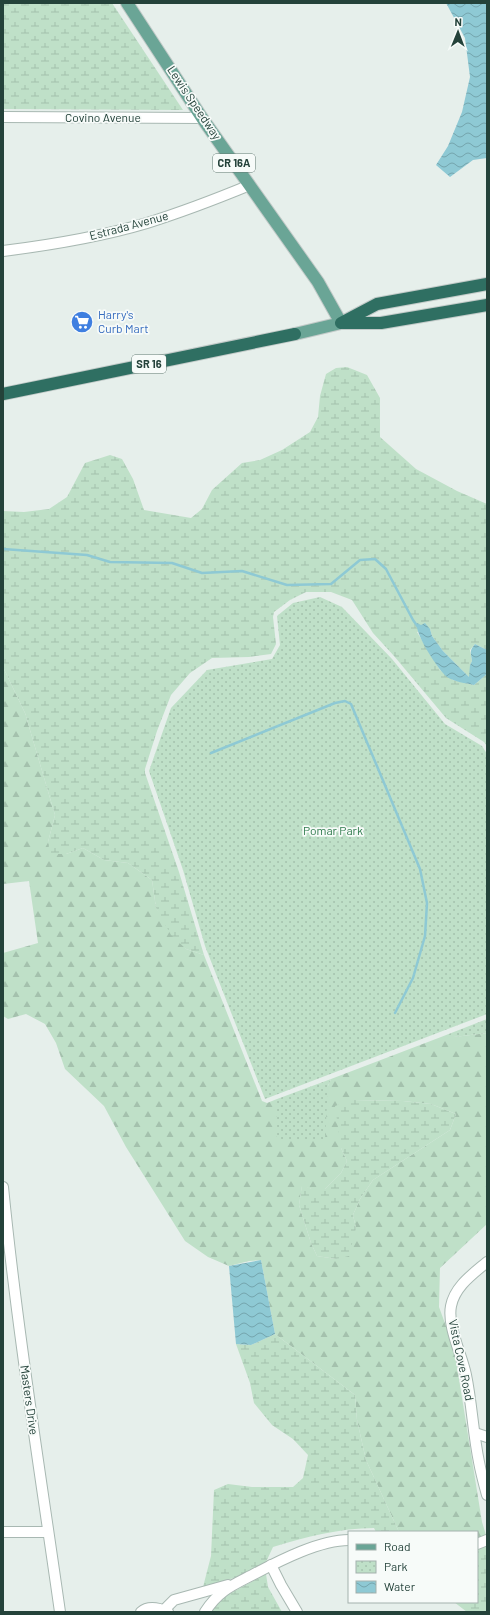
<svg xmlns="http://www.w3.org/2000/svg" width="490" height="1615" viewBox="0 0 490 1615" font-family="Barlow,sans-serif">
	<style>
		.forest { fill: url(#forest-firs); fill-rule: evenodd }
		.wetland { fill: url(#wetland-marsh) }
		.park { fill: url(#park-dots) }
		.water { fill: url(#water-waves) }
		.lines { fill: none; stroke-linecap: round; stroke-linejoin: round }
		.stream { stroke: #8ec9d4; stroke-width: 2.5 }
		.minor-casing { stroke: #a8b8b2; stroke-width: 12 }
		.major-casing { stroke: #c2cac8; stroke-width: 14 }
		.highway-casing { stroke: #c2cac8; stroke-width: 14 }
		.minor { stroke: #fff; stroke-width: 10 }
		.major { stroke: #6aa596; stroke-width: 12 }
		.highway { stroke: #2f6f62; stroke-width: 12 }
		.labels { text-anchor: middle; stroke-width: 3.5; stroke-linejoin: round; paint-order: stroke }
		.shield { fill: #f7fbf9; stroke: #637a73; stroke-width: 1 }
		.shield-label { font-size: 11px; font-weight: bold; fill: #24423a }
		.street-label { font-size: 12px; fill: #24423a; stroke: #f7fbf9 }
		.shop-label { font-size: 12px; fill: #366cbe; stroke: #f7fbf9; text-anchor: start }
		.park-label { font-size: 12px; fill: #2d7a4b; stroke: #f7fbf9 }
	</style>
	<defs>
		<pattern id="forest-firs" width="22" height="20" patternUnits="userSpaceOnUse"><rect width="22" height="20" fill="#bfe0c8"/><path d="M5 1l3.5 6h-7zM16 11l3.5 6h-7z" fill="#a4c1ad"/></pattern>
		<pattern id="wetland-marsh" width="20" height="14" patternUnits="userSpaceOnUse"><rect width="20" height="14" fill="#bfe0c8"/><path d="M1 5h8M5 5V1M11 12h8M15 12V8" fill="none" stroke="#a4c1ad"/></pattern>
		<pattern id="park-dots" width="8" height="8" patternUnits="userSpaceOnUse"><rect width="8" height="8" fill="#bfe0c8"/><path d="M2 2h.1M6 6h.1" fill="none" stroke="#a4c1ad" stroke-width="1.8" stroke-linecap="round"/></pattern>
		<pattern id="water-waves" width="16" height="10" patternUnits="userSpaceOnUse"><rect width="16" height="10" fill="#8ec9d4"/><path d="M0 5q4-4 8 0t8 0" fill="none" stroke="#74a5ad"/></pattern>
	</defs>
	<rect width="100%" height="100%" fill="#e6efeb"/>
	<!-- forest -->
	<path class="forest" d="M3 667 25 713 55 815 48 842 66 854 83 848 104 860 128 863 152 880 156 908 186 949 204 955 262 1101 267 1103 277 1099V1140L328 1086 331 1079 441 1037H454L487 1033V1224L440 1268 439 1307 454 1348 482 1522 486 1535 477 1539V1532H399L366 1460 357 1420 355 1395 275 1334 261 1260 249 1261 229 1266 208 1257 185 1241 126 1147 104 1106 65 1069 56 1043 45 1024 26 1014 8 1019 3 1016V953L38 943 29 881 3 884ZM352 1100 403 1101 431 1104 456 1114 450 1130 373 1180 360 1199 353 1215 356 1228 336 1259 317 1256 311 1243 299 1205 302 1186 312 1189H325L341 1173 347 1161 341 1148Z"/>
	<!-- wetland -->
	<g class="wetland">
		<path d="M3 3H112L183 110 3 109Z"/>
		<path d="M347 367 367 375 380 398V437L416 469 457 491 487 504V649H485L475 644 470 650 472 661 470 665V678L443 651 432 636 430 629 417 632 440 670 453 680 474 685 487 674V746L484 742 446 718 394 656 373 633 352 600 331 592H306L290 600 274 612 273 617 276 644 271 654 249 657 212 658 190 673 171 695 157 731 145 769V773L179 872 204 955 186 949 171 935 156 908 152 880 128 863 104 860 83 848 66 854H50L48 842 55 815 25 713 3 667V511L24 512 49 509 67 497 85 463 110 455 122 459 133 479 144 510 191 518 202 509 212 490 242 463 260 460 282 450 310 432 318 417 320 396 326 374 336 368Z"/>
		<path d="M352 1100 403 1101 431 1104 456 1114 450 1130 373 1180 360 1199 353 1215 356 1228 349 1256 336 1259 317 1256 311 1243 299 1205 302 1185 312 1189H325L341 1173 347 1161 341 1148 335 1106Z"/>
		<path d="M275 1334 355 1395 357 1420 366 1460 399 1532H376L374 1528C340 1528 306 1537 273 1547L266 1562 237 1577 203 1587 211 1556 214 1490 228 1484 252 1487H293L303 1478 308 1455 293 1439 272 1425 254 1403 250 1383 236 1344 251 1345Z"/>
		<path d="M487 1546V1612H467L454 1602H477V1549Z"/>
		<path d="M266 1574 268 1587 282 1612H213V1608L227 1595Z"/>
	</g>
	<!-- park -->
	<g class="park">
		<path d="M320 597 342 607 392 659 445 724 482 746 487 754V1014L265 1099 205 946 183 870 149 771 171 708 207 670 272 659 280 645 277 616 293 603Z"/>
		<path d="M487 1019V1033L454 1037H441Z"/>
		<path d="M331 1079 328 1086 325 1140H277V1099Z"/>
	</g>
	<!-- water -->
	<g class="water">
		<path d="M446 3H487V158L473 160 450 177 436 165 448 146 462 112 470 77 465 38Z"/>
		<path d="M417 623 421 625 425 623 430 629 432 636 443 651 469 677 470 665 472 661C471 653 469 651 475 644L485 649H487V674L474 685C465 683 455 682 447 677 439 671 414 633 417 623Z"/>
		<path d="M261 1260 275 1334 251 1345 236 1344 229 1266Z"/>
	</g>
	<g class="lines">
		<!-- stream -->
		<g class="stream">
			<path d="M3 549 87 555 110 562 172 563 202 573 242 571 287 585 331 584 360 560 375 559 386 569 413 620 418 627"/>
			<path d="M211 753 335 703 345 701 351 704 420 869 427 903 425 936 413 978 395 1013"/>
		</g>
		<!-- minor casing -->
		<g class="minor-casing">
			<g id="minor">
				<path d="M3 117 202 118"/>
				<path d="M3 251C51 245 100 237 147 223 182 212 216 199 250 185"/>
				<path d="M3 1187C17 1329 40 1471 60 1612"/>
				<path d="M487 1262C473 1274 455 1286 451 1306 447 1326 462 1355 466 1375 472 1404 473 1433 479 1462 481 1473 484 1484 487 1495"/>
				<path d="M475 1433 487 1437"/>
				<path d="M3 1532H48"/>
				<path d="M477 1544 487 1540"/>
				<path d="M271 1565 281 1585 297 1612"/>
				<path d="M141 1612C149 1605 159 1608 168 1612"/>
				<path d="M162 1612 174 1600 228 1585"/>
				<path d="M205 1612C210 1604 216 1597 224 1591 233 1584 245 1579 256 1573 281 1560 320 1540 349 1540"/>
			</g>
		</g>
		<!-- major casing -->
		<g class="major-casing">
			<path id="major" d="M127 3 202 118 318 282 341 323 295 334"/>
		</g>
		<!-- highway casing -->
		<g class="highway-casing">
			<g id="highway">
				<path d="M341 323 377 304 487 284"/>
				<path d="M343 323H381L487 305"/>
				<path d="M3 394 295 334"/>
			</g>
		</g>
		<!-- minor -->
		<use href="#minor" class="minor"/>
		<!-- major -->
		<use href="#major" class="major"/>
		<!-- highway -->
		<use href="#highway" class="highway"/>
	</g>
	<!-- icons -->
	<defs>
		<g id="supermarket-disc" transform="scale(1.15)"><circle r="9.5" fill="#3f7fe0" stroke="#f7fbf9"/><path d="M-6-5.5h2.5l.6 2H6L4.5 2H-2.5L-4.4-4H-6ZM-1.5 3.2a1.3 1.3 0 1 0 .1 0ZM3 3.2a1.3 1.3 0 1 0 .1 0Z" fill="#fff"/></g>
	</defs>
	<g fill-rule="evenodd">
		<use href="#supermarket-disc" x="82" y="322"/>
	</g>
	<g class="labels">
		<!-- shield labels -->
		<g class="shield">
			<rect x="213" y="154" width="42" height="18" rx="3"/>
			<rect x="132" y="355" width="34" height="18" rx="3"/>
		</g>
		<g class="shield-label">
			<text x="234" y="167">CR 16A</text>
			<text x="149" y="368">SR 16</text>
		</g>
		<!-- street labels -->
		<g class="street-label">
			<text transform="translate(194 103) rotate(56)" y="4">Lewis Speedway</text>
			<text x="103" y="122">Covino Avenue</text>
			<text transform="translate(129 226) rotate(-15)" y="4">Estrada Avenue</text>
			<text transform="translate(461 1360) rotate(78)" y="4">Vista Cove Road</text>
			<text transform="translate(29 1400) rotate(82)" y="4">Masters Drive</text>
		</g>
		<!-- shop labels -->
		<g class="shop-label">
			<text x="98" y="319">Harry's<tspan x="98" dy="14">Curb Mart</tspan></text>
		</g>
		<!-- park labels -->
		<g class="park-label">
			<text x="333" y="835">Pomar Park</text>
		</g>
	</g>
	<!-- border -->
	<rect width="490" height="1615" fill="none" stroke="#24423a" stroke-width="8"/>
	<!-- legend -->
	<rect x="348" y="1531" width="130" height="72" fill="#f7fbf9" stroke="#a3b1ad"/>
	<rect x="356" y="1544" width="20" height="6" fill="#6aa596" stroke="#a3b1ad"/>
	<text x="384" y="1551" font-size="12" fill="#24423a">Road</text>
	<rect x="356" y="1561" width="20" height="12" fill="url(#park-dots)" stroke="#a3b1ad"/>
	<text x="384" y="1571" font-size="12" fill="#24423a">Park</text>
	<rect x="356" y="1581" width="20" height="12" fill="url(#water-waves)" stroke="#a3b1ad"/>
	<text x="384" y="1591" font-size="12" fill="#24423a">Water</text>
	<!-- north arrow -->
	<g transform="translate(458 32) rotate(1)" stroke="#f7fbf9" stroke-width="3" paint-order="stroke">
	<path d="M0-3L7 15L0 10L-7 15Z" fill="#24423a"/>
	<text y="-6" font-size="11" font-weight="bold" text-anchor="middle" fill="#24423a">N</text>
	</g>
</svg>
